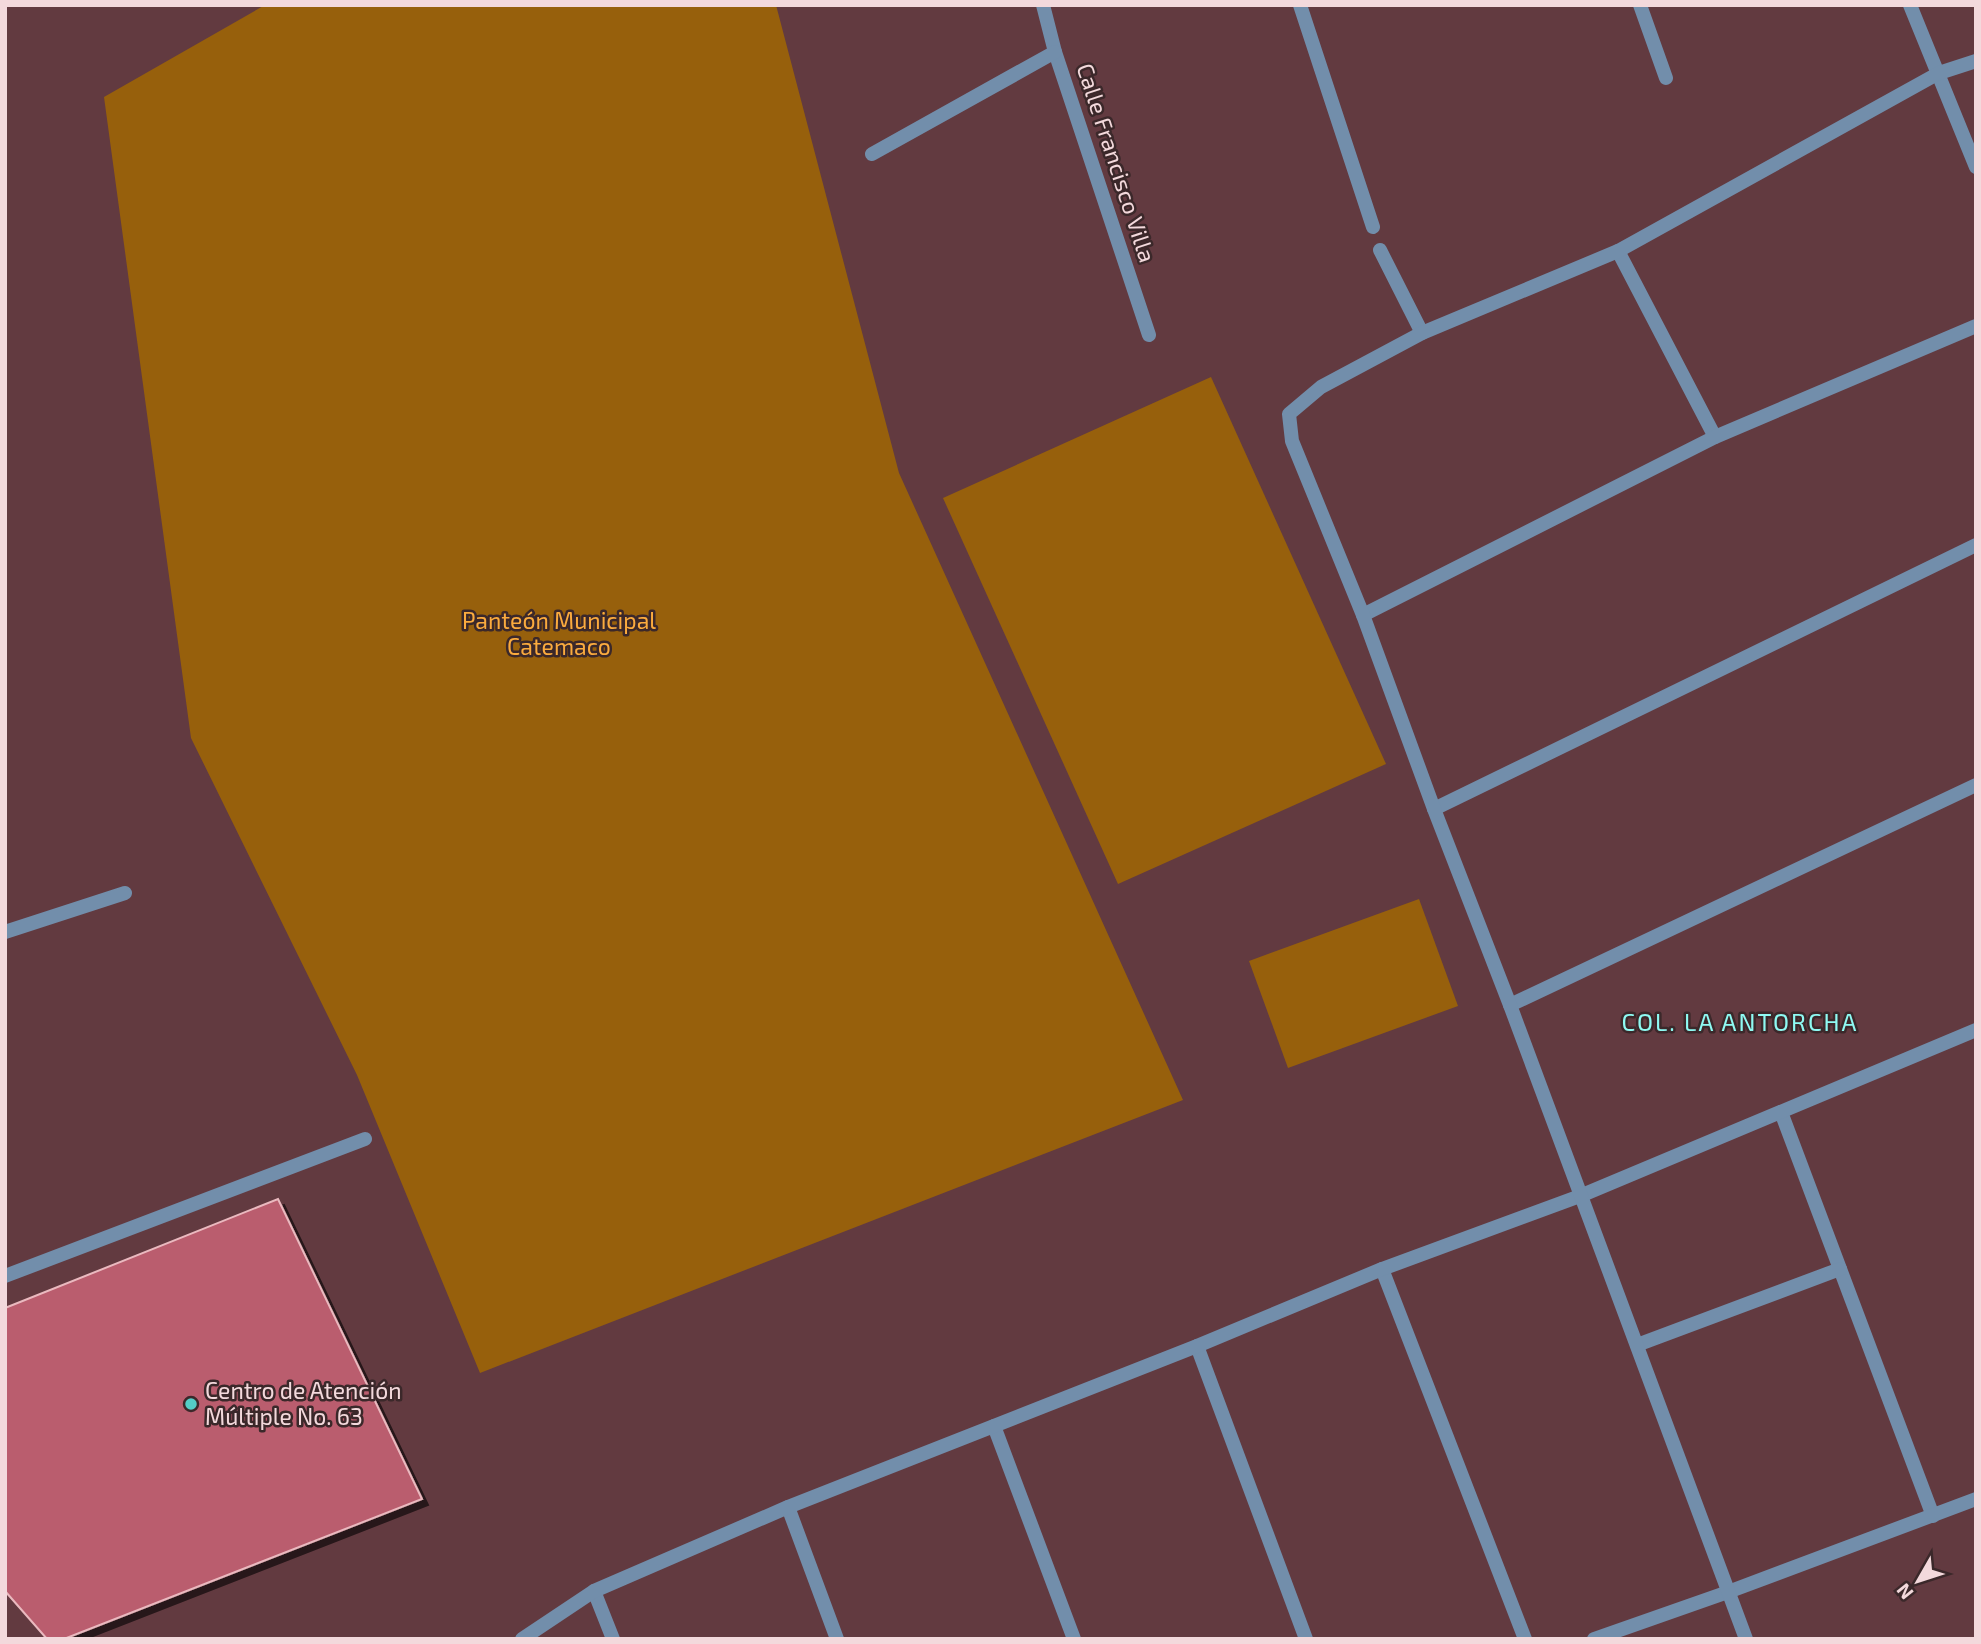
<svg xmlns="http://www.w3.org/2000/svg" width="1981" height="1644" viewBox="0 0 1981 1644" font-family="'Exo 2',sans-serif">
	<style>
		.green { fill: #97600c }
		.building { fill: #ba5d6e; stroke: #eab9bf; stroke-width: 2; filter: url(#shadow) }
		.lines { fill: none; stroke-linecap: round; stroke-linejoin: round }
		.minor { stroke: #728eab; stroke-width: 14 }
		.poi-dot { fill: #54cdc7; stroke: #3b282a; stroke-width: 2.5 }
		.labels { text-anchor: middle; stroke-width: 5; stroke-linejoin: round; paint-order: stroke }
		.street-label { font-size: 23px; fill: #f3d9dc; stroke: #3b282a }
		.park-label { font-size: 23px; fill: #fbab3e; stroke: #3b282a }
		.poi-label { font-size: 23px; fill: #f3d9dc; stroke: #3b282a; text-anchor: start }
		.neighbourhood-label { font-size: 24px; letter-spacing: 2px; fill: #8ffaf3; stroke: #3b282a }
	</style>
	<defs>
		<filter id="shadow"><feDropShadow dx="6" dy="6" stdDeviation="0" flood-color="#0009"/></filter>
	</defs>
	<rect width="100%" height="100%" fill="#623a40"/>
	<!-- green -->
	<g class="green">
		<path d="M265 5H776L899 473 1183 1100 480 1373 357 1075 191 738 104 97Z"/>
		<path d="M1211 377 1386 764 1118 884 943 498Z"/>
		<path d="M1419 899 1458 1006 1288 1068 1249 961Z"/>
	</g>
	<!-- building -->
	<path class="building" d="M278 1199 422 1499 64 1639H47L5 1591V1308Z"/>
	<g class="lines">
		<!-- minor -->
		<g class="minor">
			<path d="M1043 5 1055 52 1149 335"/>
			<path d="M1300 5 1373 227"/>
			<path d="M1640 5 1666 78"/>
			<path d="M1910 5 1976 167"/>
			<path d="M872 154 1055 52"/>
			<path d="M1380 250 1422 333"/>
			<path d="M1618 251 1715 437"/>
			<path d="M1363 615 1715 437 1976 326"/>
			<path d="M1434 809 1976 545"/>
			<path d="M5 932 125 893"/>
			<path d="M1510 1005 1976 785"/>
			<path d="M1781 1112 1933 1516"/>
			<path d="M1382 1269 1525 1639"/>
			<path d="M5 1276 365 1139"/>
			<path d="M1637 1345 1840 1269"/>
			<path d="M1197 1346 1306 1639"/>
			<path d="M994 1426 1074 1639"/>
			<path d="M788 1507 837 1639"/>
			<path d="M594 1591 613 1639"/>
			<path d="M522 1639 594 1591 788 1507 1197 1346 1382 1269 1580 1196 1976 1030"/>
			<path d="M1594 1639 1728 1592 1976 1499"/>
			<path d="M1746 1639 1510 1005 1434 809 1363 615 1292 441 1289 414 1321 387 1422 333 1618 251 1939 73 1976 61"/>
		</g>
	</g>
	<!-- markers -->
	<circle class="poi-dot" cx="191" cy="1404" r="7"/>
	<g class="labels">
		<!-- street labels -->
		<g class="street-label">
			<text transform="translate(1116 163) rotate(72)" y="8">Calle Francisco Villa</text>
		</g>
		<!-- park labels -->
		<g class="park-label">
			<text x="559" y="629">Panteón Municipal<tspan x="559" dy="26">Catemaco</tspan></text>
		</g>
		<!-- poi labels -->
		<g class="poi-label">
			<text x="205" y="1399">Centro de Atención<tspan x="205" dy="26">Múltiple No. 63</tspan></text>
		</g>
		<!-- neighbourhood labels -->
		<g class="neighbourhood-label">
			<text x="1740" y="1031">COL. LA ANTORCHA</text>
		</g>
	</g>
	<!-- border -->
	<rect width="1981" height="1644" fill="none" stroke="#f3d9dc" stroke-width="14"/>
	<!-- north arrow -->
	<g transform="translate(1918 1581) rotate(231)" stroke="#3b282a" stroke-width="5" paint-order="stroke">
	<path d="M0-5L12 26L0 18L-12 26Z" fill="#f3d9dc"/>
	<text y="-10" font-size="19" font-weight="bold" text-anchor="middle" fill="#f3d9dc">N</text>
	</g>
</svg>
